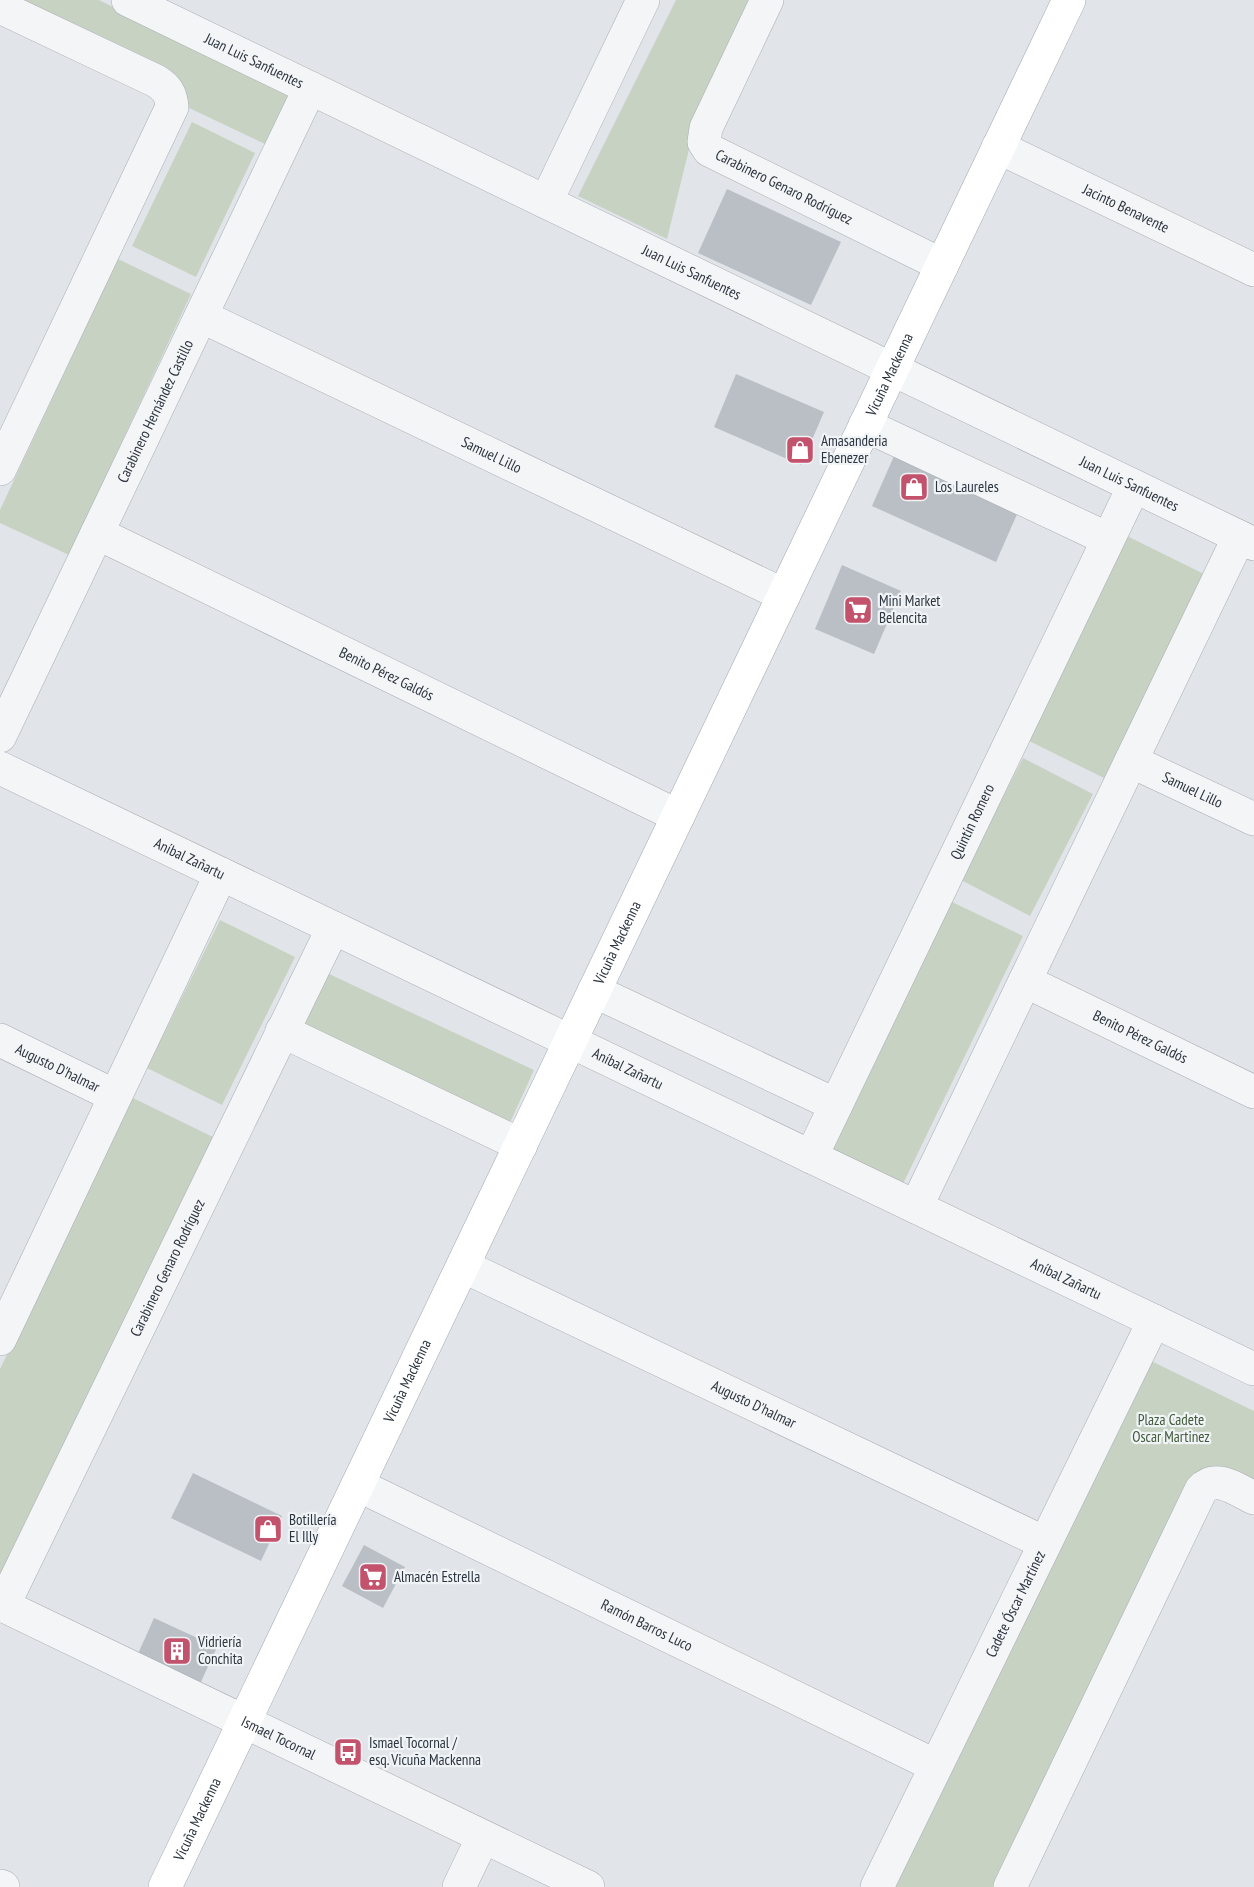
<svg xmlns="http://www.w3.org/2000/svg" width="1254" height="1887" viewBox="0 0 1254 1887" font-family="'PT Sans Narrow',sans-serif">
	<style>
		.green { fill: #c8d2c3 }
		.building { fill: #b9bfc5 }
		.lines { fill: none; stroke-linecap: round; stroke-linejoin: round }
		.minor-casing { stroke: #a7acb3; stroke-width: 34 }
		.major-casing { stroke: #a2aab3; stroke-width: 34 }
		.minor { stroke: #f4f5f7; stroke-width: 33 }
		.major { stroke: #fff; stroke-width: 33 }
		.labels { text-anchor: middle; stroke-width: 4.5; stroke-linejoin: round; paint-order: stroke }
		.street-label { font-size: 15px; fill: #2b343f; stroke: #f1f4f6 }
		.poi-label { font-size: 15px; fill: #2b343f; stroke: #f1f4f6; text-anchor: start }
		.park-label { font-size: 15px; fill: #425a3a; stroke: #f1f4f6 }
	</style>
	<rect width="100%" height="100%" fill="#e1e5e9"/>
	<!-- green -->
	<g class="green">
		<path d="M8 0H99L296 96 269 146 187 107Z"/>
		<path d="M676 0H756L691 141 667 239 578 196Z"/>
		<path d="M192 122 255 153 196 277 132 246Z"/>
		<path d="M118 259 191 294 69 555 0 523V510Z"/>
		<path d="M1127 536 1206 575 1104 778 1025 739Z"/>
		<path d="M1023 758 1093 794 1030 916 961 880Z"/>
		<path d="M950 901 1023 936 900 1190 827 1155Z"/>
		<path d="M220 920 295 957 222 1105 147 1068Z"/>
		<path d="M327 973 534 1070 508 1127 301 1031Z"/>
		<path d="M133 1098 213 1137 0 1574V1369Z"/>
		<path d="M1147 1359 1254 1411V1490L1207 1468 1004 1887H892Z"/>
	</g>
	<!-- building -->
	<g class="building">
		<path d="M727 189 841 242 811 305 698 253Z"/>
		<path d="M736 374 824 412 801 465 714 427Z"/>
		<path d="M894 456 1018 512 996 562 872 506Z"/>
		<path d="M842 565 901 591 874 654 815 629Z"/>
		<path d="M193 1473 282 1516 261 1561 171 1518Z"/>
		<path d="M364 1545 405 1567 383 1608 342 1586Z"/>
		<path d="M154 1618 217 1647 200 1684 137 1656Z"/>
	</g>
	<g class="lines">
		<!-- minor casing -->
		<g class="minor-casing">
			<g id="minor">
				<path id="s1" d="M128 0 1254 544"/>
				<path id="s2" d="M767 0 706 128 704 142 709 150 942 265"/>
				<path d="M0 7 156 81C167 88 171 94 172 107L0 469"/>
				<path id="s3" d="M998 147 1254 270"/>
				<path d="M546 202 643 0"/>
				<path id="s4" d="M201 316 784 595"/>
				<path d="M865 425 1108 539"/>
				<path id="s5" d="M97 533 678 816"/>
				<path id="s6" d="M0 736 310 88"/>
				<path id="s7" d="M1131 761 1254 819"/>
				<path id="s8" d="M0 768 1254 1369"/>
				<path id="s9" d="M1025 981 1254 1092"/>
				<path d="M594 991 836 1105"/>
				<path d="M282 1031 521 1145"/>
				<path id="s10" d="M0 1040 115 1096"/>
				<path id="s11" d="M811 1157 1134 486"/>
				<path d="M916 1207 1239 537"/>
				<path id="s12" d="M463 1266 1045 1543"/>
				<path d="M0 1339 221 874"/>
				<path id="s13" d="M358 1485 936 1766"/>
				<path id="s14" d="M0 1604 588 1887"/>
				<path id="s15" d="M3 1606 333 928"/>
				<path d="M0 1886 3 1887"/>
				<path d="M459 1887 483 1837"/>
				<path id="s16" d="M877 1887 1154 1321"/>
				<path d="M1010 1887 1201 1490C1216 1473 1237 1490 1254 1498"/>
			</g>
		</g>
		<!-- major casing -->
		<g class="major-casing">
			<g id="major">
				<path id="s17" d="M165 1887 1069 0"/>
			</g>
		</g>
		<!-- minor -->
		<use href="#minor" class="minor"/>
		<!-- major -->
		<use href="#major" class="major"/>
	</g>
	<!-- icons -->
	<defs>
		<g id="shop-square" transform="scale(1.5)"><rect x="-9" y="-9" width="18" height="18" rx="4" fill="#c3526d" stroke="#f1f4f6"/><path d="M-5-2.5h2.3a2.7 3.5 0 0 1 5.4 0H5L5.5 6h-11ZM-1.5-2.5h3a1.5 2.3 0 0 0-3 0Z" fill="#fff"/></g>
		<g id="supermarket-square" transform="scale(1.5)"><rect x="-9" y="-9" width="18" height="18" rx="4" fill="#c3526d" stroke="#f1f4f6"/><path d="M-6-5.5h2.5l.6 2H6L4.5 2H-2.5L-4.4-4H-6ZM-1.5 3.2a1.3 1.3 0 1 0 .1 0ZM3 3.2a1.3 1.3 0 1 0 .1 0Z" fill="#fff"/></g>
		<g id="building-square" transform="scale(1.5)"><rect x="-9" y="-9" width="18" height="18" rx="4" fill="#c3526d" stroke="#f1f4f6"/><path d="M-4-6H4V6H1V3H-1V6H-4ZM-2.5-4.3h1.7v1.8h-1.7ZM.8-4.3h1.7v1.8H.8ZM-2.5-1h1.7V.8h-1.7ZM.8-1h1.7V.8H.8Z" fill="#fff"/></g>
		<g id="bus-square" transform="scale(1.5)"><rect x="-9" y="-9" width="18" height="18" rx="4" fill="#c3526d" stroke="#f1f4f6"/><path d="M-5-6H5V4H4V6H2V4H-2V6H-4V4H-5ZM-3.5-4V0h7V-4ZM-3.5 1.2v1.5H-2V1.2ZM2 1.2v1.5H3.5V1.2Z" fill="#fff"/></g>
	</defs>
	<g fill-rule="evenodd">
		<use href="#shop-square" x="800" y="450"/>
		<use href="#shop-square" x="914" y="487"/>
		<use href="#supermarket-square" x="858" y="610"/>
		<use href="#shop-square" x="268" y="1529"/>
		<use href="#supermarket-square" x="373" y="1577"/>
		<use href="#building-square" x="177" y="1651"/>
		<use href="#bus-square" x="348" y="1752"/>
	</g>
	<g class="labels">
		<!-- street labels -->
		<g class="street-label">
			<text dy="5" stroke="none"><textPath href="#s1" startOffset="140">Juan Luis Sanfuentes</textPath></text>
			<text dy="5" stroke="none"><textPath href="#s2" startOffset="249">Carabinero Genaro Rodríguez</textPath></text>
			<text dy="5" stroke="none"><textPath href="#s3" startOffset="142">Jacinto Benavente</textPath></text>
			<text dy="5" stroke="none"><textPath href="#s1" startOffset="626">Juan Luis Sanfuentes</textPath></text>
			<text dy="5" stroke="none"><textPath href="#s17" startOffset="1677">Vicuña Mackenna</textPath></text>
			<text dy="5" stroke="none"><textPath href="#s6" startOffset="360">Carabinero Hernández Castillo</textPath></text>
			<text dy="5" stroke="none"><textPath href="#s4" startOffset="322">Samuel Lillo</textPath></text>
			<text dy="5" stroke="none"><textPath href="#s1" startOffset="1112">Juan Luis Sanfuentes</textPath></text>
			<text dy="5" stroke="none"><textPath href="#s5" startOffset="322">Benito Pérez Galdós</textPath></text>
			<text dy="5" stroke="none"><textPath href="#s7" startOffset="68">Samuel Lillo</textPath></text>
			<text dy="5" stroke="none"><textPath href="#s11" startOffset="372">Quintín Romero</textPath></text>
			<text dy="5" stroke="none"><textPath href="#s8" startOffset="210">Aníbal Zañartu</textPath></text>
			<text dy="5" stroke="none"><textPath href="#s17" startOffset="1047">Vicuña Mackenna</textPath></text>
			<text dy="5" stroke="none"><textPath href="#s9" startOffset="128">Benito Pérez Galdós</textPath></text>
			<text dy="5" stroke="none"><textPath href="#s10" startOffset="64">Augusto D'halmar</textPath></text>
			<text dy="5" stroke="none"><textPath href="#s8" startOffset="696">Aníbal Zañartu</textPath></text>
			<text dy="5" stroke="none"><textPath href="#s15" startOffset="376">Carabinero Genaro Rodríguez</textPath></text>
			<text dy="5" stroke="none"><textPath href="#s8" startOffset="1182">Aníbal Zañartu</textPath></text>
			<text dy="5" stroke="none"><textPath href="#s17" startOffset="561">Vicuña Mackenna</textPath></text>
			<text dy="5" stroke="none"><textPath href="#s12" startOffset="322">Augusto D'halmar</textPath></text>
			<text dy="5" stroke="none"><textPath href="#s16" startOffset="315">Cadete Óscar Martínez</textPath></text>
			<text dy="5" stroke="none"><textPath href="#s13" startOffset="321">Ramón Barros Luco</textPath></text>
			<text dy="5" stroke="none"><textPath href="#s14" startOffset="309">Ismael Tocornal</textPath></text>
			<text dy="5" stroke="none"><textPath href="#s17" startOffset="75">Vicuña Mackenna</textPath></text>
		</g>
		<!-- poi labels -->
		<g class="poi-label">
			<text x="821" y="446">Amasanderia<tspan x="821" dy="17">Ebenezer</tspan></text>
			<text x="935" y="492">Los Laureles</text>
			<text x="879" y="606">Mini Market<tspan x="879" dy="17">Belencita</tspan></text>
			<text x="289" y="1525">Botillería<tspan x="289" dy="17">El Illy</tspan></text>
			<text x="394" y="1582">Almacén Estrella</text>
			<text x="198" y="1647">Vidriería<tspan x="198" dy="17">Conchita</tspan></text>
			<text x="369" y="1748">Ismael Tocornal /<tspan x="369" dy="17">esq. Vicuña Mackenna</tspan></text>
		</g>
		<!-- park labels -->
		<g class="park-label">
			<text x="1171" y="1425">Plaza Cadete<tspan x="1171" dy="17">Oscar Martinez</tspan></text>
		</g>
	</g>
</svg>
